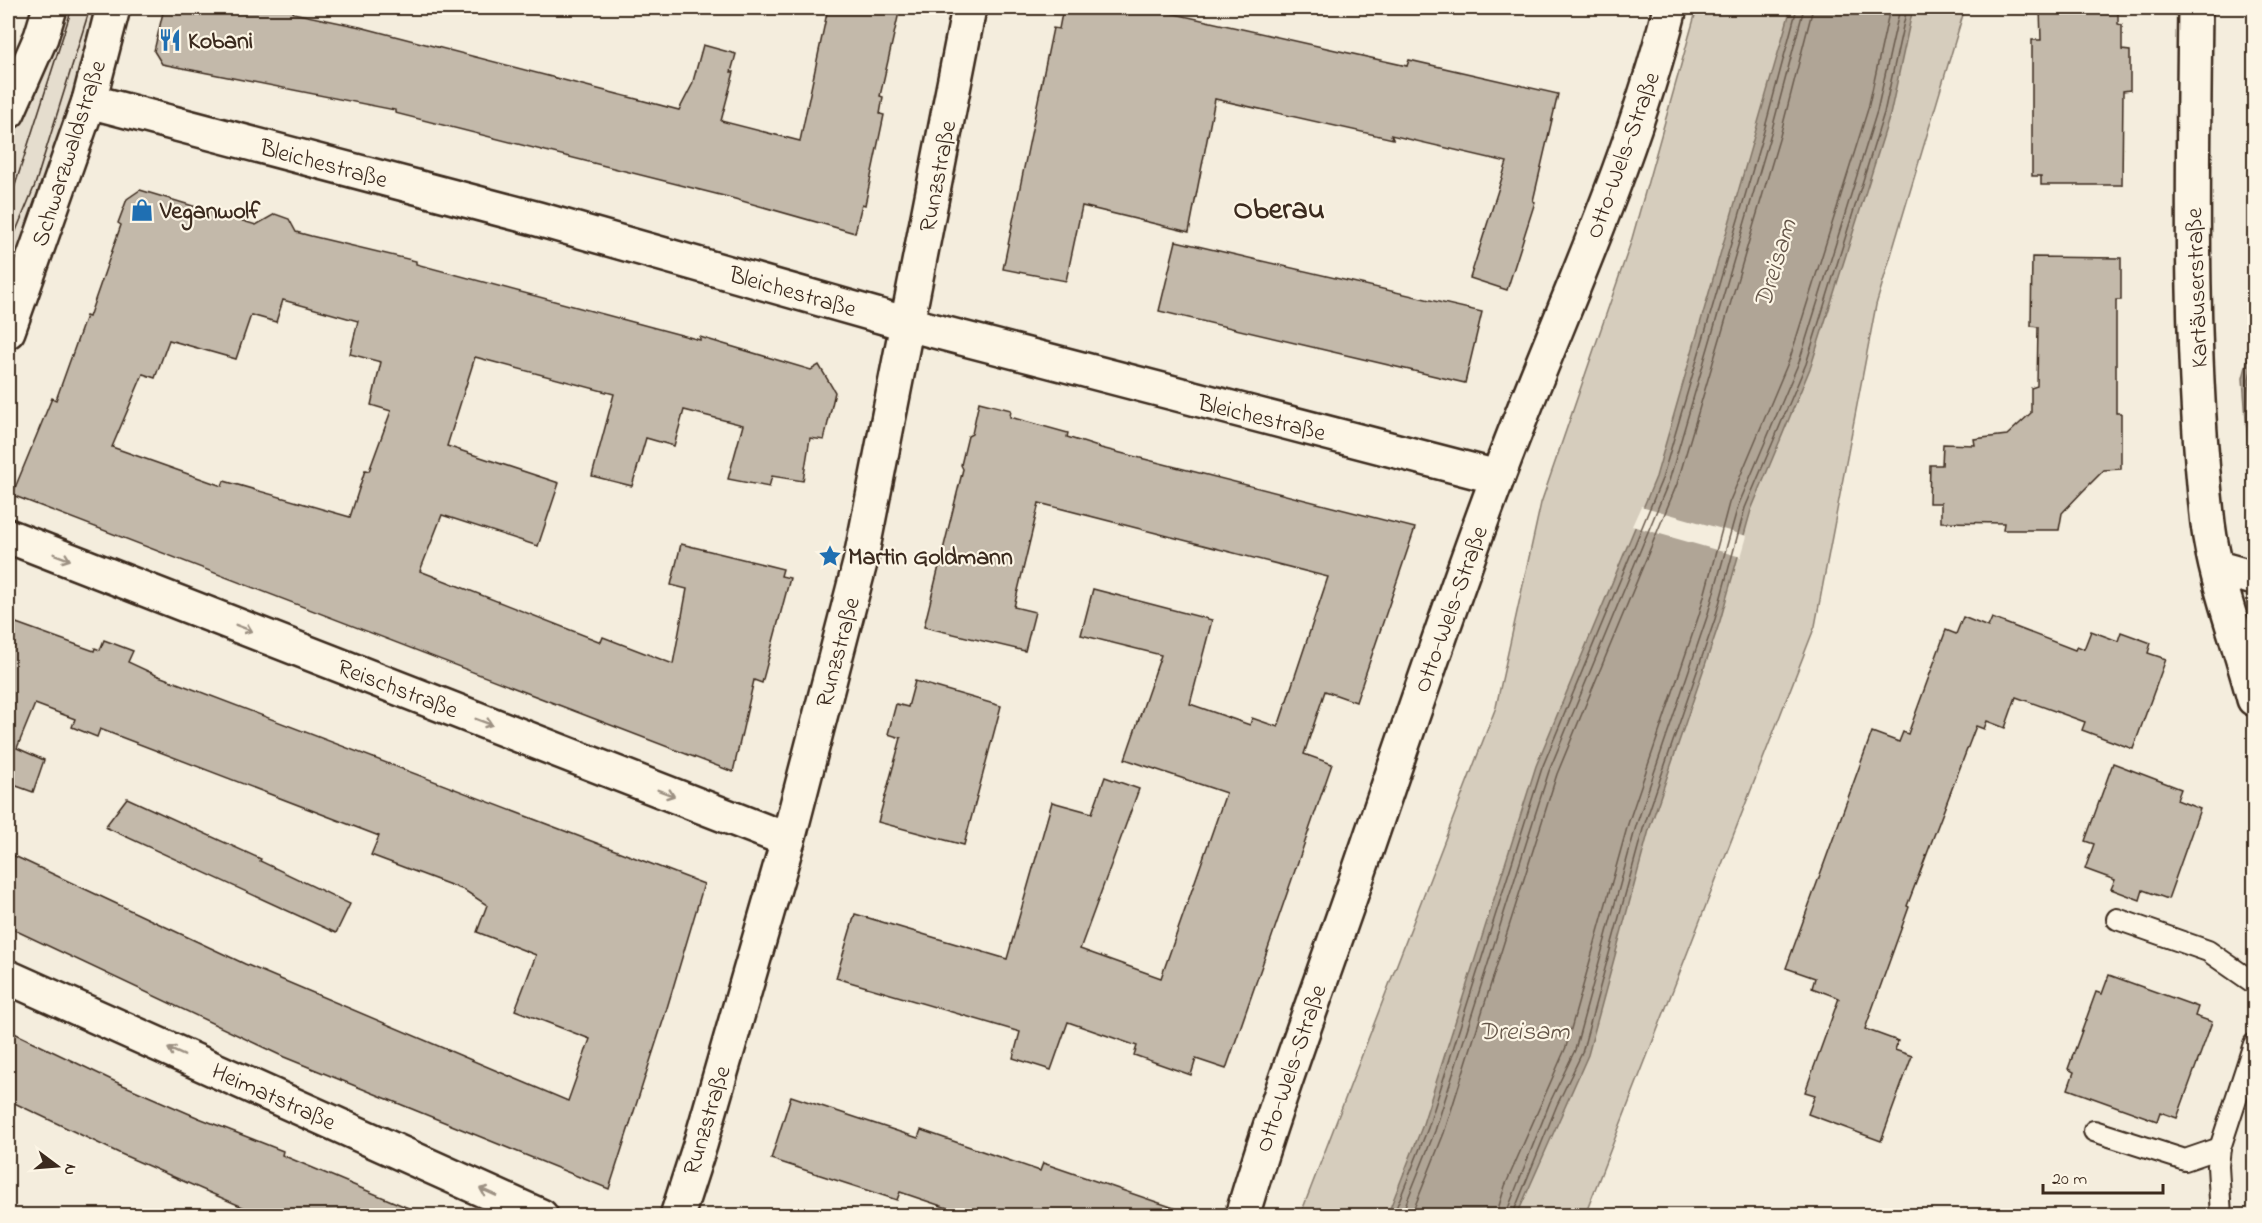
<svg xmlns="http://www.w3.org/2000/svg" width="2262" height="1223" viewBox="0 0 2262 1223" font-family="'Indie Flower',sans-serif">
	<style>
		.built { fill: #e5ddce }
		.green { fill: #d6cdbd; stroke: #887c6e; stroke-width: 1.5 }
		.water { fill: #b0a596; stroke: #817466; stroke-width: 1.5 }
		.pier { fill: #f4eddd }
		.lines { fill: none; stroke-linecap: round; stroke-linejoin: round }
		.shore { stroke: #6a5b4e; stroke-width: 1.5 }
		.building { fill: #c3b9aa; stroke: #3b2a1e; stroke-width: 1.5; fill-rule: evenodd }
		.service-casing { stroke: #3b2a1e; stroke-width: 24 }
		.minor-casing { stroke: #3b2a1e; stroke-width: 38 }
		.secondary-casing { stroke: #3b2a1e; stroke-width: 38 }
		.service { stroke: #fcf5e5; stroke-width: 20 }
		.minor { stroke: #fcf5e5; stroke-width: 33 }
		.secondary { stroke: #fcf5e5; stroke-width: 33 }
		.tram { stroke: #3b2a1e; stroke-width: 1.5 }
		.oneway { stroke: #9c9082 }
		.labels { text-anchor: middle; stroke-width: 4.5; stroke-linejoin: round; paint-order: stroke }
		.poi-label { font-size: 24px; font-weight: bold; fill: #3b2a1e; stroke: #fcf5e5; text-anchor: start }
		.street-label { font-size: 24px; fill: #3b2a1e; stroke: #fcf5e5 }
		.water-label { font-size: 26px; font-style: italic; fill: #645548; stroke: #fcf5e5 }
		.district-label { font-size: 30px; font-weight: bold; fill: #3b2a1e; stroke: #fcf5e5 }
	</style>
	<rect width="100%" height="100%" fill="#f4eddd"/>
	<filter id="ink" filterUnits="userSpaceOnUse"><feTurbulence type="fractalNoise" baseFrequency=".0167" numOctaves="2"/><feDisplacementMap in="SourceGraphic" scale="12" xChannelSelector="R" yChannelSelector="G"/><feConvolveMatrix kernelMatrix="1 2 1 2 8 2 1 2 1" color-interpolation-filters="sRGB"/></filter>
	<g filter="url(#ink)">
		<!-- built -->
		<path class="built" d="M56 8H94L72 100 27 231 8 277V156Z"/>
		<!-- green -->
		<path class="green" d="M1697 8H1965L1876 305 1815 626 1585 1215 1300 1216 1496 707 1541 503 1631 242Z"/>
		<!-- water -->
		<g class="water">
			<path d="M1791 8H1913L1890 115 1811 366 1751 510 1720 621 1649 830 1588 1055 1517 1215 1387 1216 1422 1127 1536 766 1656 477Z"/>
			<path d="M2254 335V494L2250 475 2243 378Z"/>
		</g>
		<!-- pier -->
		<path class="pier" d="M1641 506 1747 536 1741 557 1632 526Z"/>
		<g class="lines">
			<!-- shore -->
			<g class="shore">
				<path d="M2254 358 2249 379 2254 453"/>
				<path d="M1393 1216 1428 1128 1542 768 1662 479 1764 131 1797 8"/>
				<path d="M1401 1216 1435 1131 1549 771 1669 481 1771 133 1804 8"/>
				<path d="M1411 1216 1444 1133 1557 774 1677 484 1780 136 1813 8"/>
				<path d="M1496 1216 1505 1186 1566 1047 1628 824 1699 615 1729 503 1790 358 1868 109 1890 8"/>
				<path d="M1505 1216 1550 1102 1575 1050 1636 826 1707 617 1738 506 1799 362 1877 111 1900 8"/>
				<path d="M1512 1216 1557 1105 1582 1053 1643 829 1715 619 1745 508 1806 364 1884 113 1907 8"/>
			</g>
		</g>
		<!-- building -->
		<g class="building">
			<path d="M164 8H294L293 13 360 27 679 110 692 85 703 45 736 54 731 72H734L721 121 800 141 828 8H900L880 96 883 97 880 114 884 115 865 205 862 204 855 233 728 197 395 113V110L162 64 154 51Z"/>
			<path d="M1063 8H1148L1407 66 1409 60 1558 94 1533 201 1535 202 1507 290 1470 278 1507 162 1391 135 1393 139 1215 99 1189 232 1082 206 1066 281 1003 269 1053 28 1059 29Z"/>
			<path d="M2040 8H2118V24L2122 25V50L2130 51V90L2123 91 2122 185H2041V176H2032V40H2041Z"/>
			<path d="M140 190 256 225 275 214 289 219 296 232 311 236 416 261V264L700 340V337L811 370 819 365 835 392 824 440 810 438 803 481 772 476 769 487 728 479 743 425 684 410 674 446 646 438 632 486 592 476 614 394 475 357 447 446 559 483 538 546 442 515 420 571 601 642 603 637 673 664 687 589 671 585 681 544 783 569 781 576 790 578 762 683 754 680 733 772 12 495 52 398 56 400 86 316 89 317 121 225 118 223 127 199ZM283 300 358 321 350 354 381 362 371 405 391 411 369 471 365 470 350 517 224 481 222 486 112 447 143 374 155 378 169 340 236 359 251 315 276 322Z"/>
			<path d="M1176 241 1482 312 1465 383 1159 311Z"/>
			<path d="M2032 257 2121 258V300H2116V413H2121V469L2104 470 2082 492 2062 513 2059 530H2003L2004 523 1941 522V503H1929L1930 465H1942L1943 444 1975 445 1974 439 2007 435 2031 413V388L2037 386 2038 327 2031 326Z"/>
			<path d="M979 402 1011 410 1010 417 1068 433 1067 437 1101 448 1415 528 1356 702 1325 691 1304 754 1332 764 1226 1069 1196 1059 1191 1075 1134 1055 1137 1046 1068 1022 1051 1070 1013 1058 1020 1032 836 978 855 914 1007 959 1052 802 1092 813 1105 777 1139 789 1080 949 1161 978 1226 793 1125 759 1161 655 1081 635 1093 589 1212 620 1190 704 1250 725 1252 718 1278 727 1328 577 1039 503 1014 607 1035 612 1025 651 924 627 963 469 961 465 968 436 972 434Z"/>
			<path d="M1963 617 1988 627 1992 618 2075 650 2077 646 2084 649 2091 631 2118 641 2121 632 2151 643 2148 653 2166 659 2133 749 2082 730 2085 722 2016 697 2005 728 1987 721 1984 729 1976 726 1907 906 1909 907 1865 1029 1898 1041 1895 1050 1912 1056 1881 1141 1808 1114 1815 1095 1805 1092 1839 998 1812 988 1815 978 1786 968 1872 732 1899 742 1903 732 1908 734 1946 630 1956 634Z"/>
			<path d="M8 620 94 651 95 648 100 650 104 640 133 651 128 662 156 675 704 884 664 1018 609 1189 284 1057 8 927V853L245 964 568 1101 590 1039 515 1010 536 955 477 932 487 905 464 890 371 855 379 836 100 729 97 737 72 727 75 719 35 704 17 748 44 760 33 792 8 783Z"/>
			<path d="M915 681 1001 706 964 845 878 822 901 738 888 734 896 704 908 707Z"/>
			<path d="M2113 763 2181 789 2177 800 2200 809 2168 899 2143 890 2140 900 2111 889 2115 880 2085 869 2094 844 2085 841Z"/>
			<path d="M127 798 261 859 260 861 350 904 336 933 105 827Z"/>
			<path d="M2109 975 2198 1007 2195 1016 2212 1022 2177 1118 2160 1112 2157 1121 2068 1089 2074 1072 2068 1069 2096 992 2102 994Z"/>
			<path d="M8 1030 116 1082 199 1118 283 1151 282 1155 425 1215H261L121 1154 8 1100Z"/>
			<path d="M791 1096 918 1138 921 1130 1040 1171 1043 1163 1180 1210 1179 1215H968L900 1192 897 1200 771 1159Z"/>
		</g>
		<g class="lines">
			<!-- service casing -->
			<g class="service-casing">
				<g id="service">
					<path d="M2117 919 2208 951 2254 983"/>
					<path d="M2094 1131 2185 1160 2220 1148"/>
					<path d="M2221 1216 2218 1166 2220 1148 2254 1044"/>
				</g>
			</g>
			<!-- minor casing -->
			<g class="minor-casing">
				<g id="minor">
					<path d="M2195 8C2193 179 2189 353 2208 524 2215 580 2240 644 2254 699"/>
					<path d="M89 101 538 219 908 324 1497 477"/>
					<path d="M8 536 788 840"/>
					<path d="M2218 568 2254 578"/>
					<path d="M8 977 541 1216"/>
					<path d="M677 1216 700 1145 788 840 860 563 969 8"/>
					<path d="M1242 1216C1275 1104 1316 996 1354 886 1401 750 1446 614 1497 479 1555 323 1630 170 1670 8"/>
				</g>
			</g>
			<!-- secondary casing -->
			<g class="secondary-casing">
				<g id="secondary">
					<path d="M8 112 41 37 50 8"/>
					<path d="M8 331 89 101 113 8"/>
				</g>
			</g>
			<!-- service -->
			<use href="#service" class="service"/>
			<!-- minor -->
			<use href="#minor" class="minor"/>
			<!-- secondary -->
			<use href="#secondary" class="secondary"/>
			<!-- tram -->
			<g class="tram">
				<path d="M8 207 72 8"/>
				<path d="M8 250 35 185 90 8"/>
			</g>
		</g>
		<!-- one-way arrows -->
		<defs><path id="oneway-shaft" d="M-6 0H5M1.5-3L5.5 0L1.5 3" fill="none" stroke-width="1.6" stroke-linecap="round" stroke-linejoin="round" transform="scale(1.5)"/></defs>
		<g class="oneway">
			<use href="#oneway-shaft" transform="translate(62 557) rotate(21)"/>
			<use href="#oneway-shaft" transform="translate(244 628) rotate(21)"/>
			<use href="#oneway-shaft" transform="translate(484 722) rotate(21)"/>
			<use href="#oneway-shaft" transform="translate(666 793) rotate(21)"/>
			<use href="#oneway-shaft" transform="translate(176 1052) rotate(-156)"/>
			<use href="#oneway-shaft" transform="translate(488 1192) rotate(-156)"/>
		</g>
	</g>
	<!-- icons -->
	<defs>
		<g id="restaurant-bare" transform="scale(1.8)"><path d="M-5-6h1v4h1v-4h1v4h1v-4h1v5L-1.5 .5V6h-2V.5L-5-1ZM5-6V6H3V1.5H1.5Q1.5-4 5-6Z" fill="#1f6fb2" stroke="#fcf5e5" stroke-width="2.5" paint-order="stroke"/></g>
		<g id="shop-bare" transform="scale(1.8)"><path d="M-5-2.5h2.3a2.7 3.5 0 0 1 5.4 0H5L5.5 6h-11ZM-1.5-2.5h3a1.5 2.3 0 0 0-3 0Z" fill="#1f6fb2" stroke="#fcf5e5" stroke-width="2.5" paint-order="stroke"/></g>
		<g id="sight-bare" transform="scale(1.8)"><path d="M0-6L1.8-2.2L6-1.7L2.9 1.2L3.7 5.4L0 3.3L-3.7 5.4L-2.9 1.2L-6-1.7L-1.8-2.2Z" fill="#1f6fb2" stroke="#fcf5e5" stroke-width="2.5" paint-order="stroke"/></g>
	</defs>
	<g fill-rule="evenodd">
		<use href="#restaurant-bare" x="170" y="40"/>
		<use href="#shop-bare" x="142" y="210"/>
		<use href="#sight-bare" x="830" y="556"/>
	</g>
	<g class="labels">
		<!-- poi labels -->
		<g class="poi-label">
			<text x="188" y="48">Kobani</text>
			<text x="160" y="218">Veganwolf</text>
			<text x="848" y="564">Martin Goldmann</text>
		</g>
		<!-- street labels -->
		<g class="street-label">
			<text transform="translate(68 153) rotate(-72)" y="8">Schwarzwaldstraße</text>
			<text transform="translate(1622 155) rotate(-70)" y="8">Otto-Wels-Straße</text>
			<text transform="translate(324 163) rotate(15)" y="8">Bleichestraße</text>
			<text transform="translate(937 176) rotate(-79)" y="8">Runzstraße</text>
			<text transform="translate(2196 288) rotate(-92)" y="8">Kartäuserstraße</text>
			<text transform="translate(793 291) rotate(16)" y="8">Bleichestraße</text>
			<text transform="translate(1262 417) rotate(14)" y="8">Bleichestraße</text>
			<text transform="translate(1450 609) rotate(-70)" y="8">Otto-Wels-Straße</text>
			<text transform="translate(837 652) rotate(-75)" y="8">Runzstraße</text>
			<text transform="translate(398 688) rotate(21)" y="8">Reischstraße</text>
			<text transform="translate(1290 1068) rotate(-71)" y="8">Otto-Wels-Straße</text>
			<text transform="translate(274 1096) rotate(24)" y="8">Heimatstraße</text>
			<text transform="translate(706 1120) rotate(-73)" y="8">Runzstraße</text>
		</g>
		<!-- water labels -->
		<g class="water-label">
			<text transform="translate(1774 263) rotate(-73)" y="9">Dreisam</text>
			<text x="1524" y="1039">Dreisam</text>
		</g>
		<!-- district labels -->
		<g class="district-label">
			<text x="1279" y="218">Oberau</text>
		</g>
	</g>
	<!-- margin -->
	<rect width="2262" height="1223" fill="none" stroke="#fcf5e5" stroke-width="30"/>
	<rect x="15" y="15" width="2232" height="1193" fill="none" stroke="#3b2a1e" stroke-width="2" filter="url(#ink)"/>
	<!-- north arrow -->
	<g transform="translate(57 1166) rotate(106)" stroke="#fcf5e5" stroke-width="4.5" paint-order="stroke">
	<path d="M0-4.5L10 22L0 15L-10 22Z" fill="#3b2a1e"/>
	<text y="-9" font-size="16" font-weight="bold" text-anchor="middle" fill="#3b2a1e">N</text>
	</g>
	<!-- scale -->
	<path d="M2043 1184v9h120v-9" fill="none" stroke="#3b2a1e" stroke-width="3"/>
	<text x="2052" y="1184" font-size="18" fill="#3b2a1e" stroke="#fcf5e5" stroke-width="4.5" paint-order="stroke">20 m</text>
</svg>
